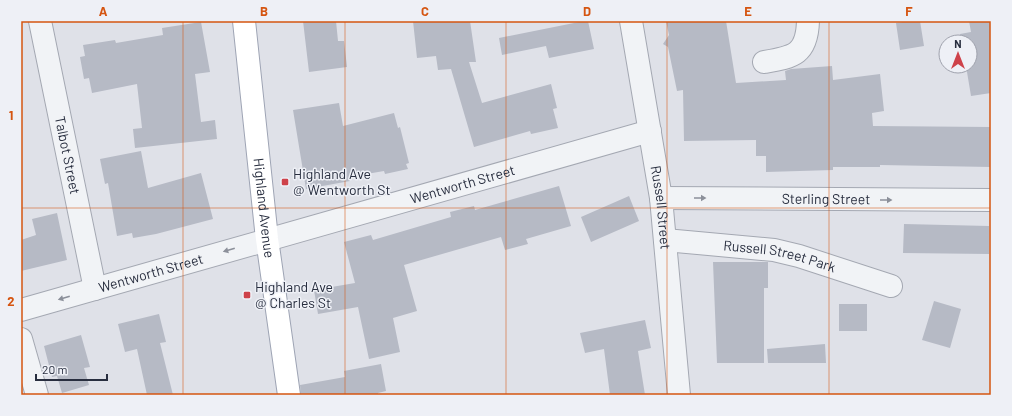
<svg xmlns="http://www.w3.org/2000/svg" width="1012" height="416" viewBox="0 0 1012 416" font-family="Barlow,sans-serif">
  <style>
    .building { fill: #b6bac5 }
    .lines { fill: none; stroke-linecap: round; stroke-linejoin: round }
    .minor-casing { stroke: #a4a8b2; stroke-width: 24 }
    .major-casing { stroke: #9ea4b4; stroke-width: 24 }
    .minor { stroke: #f1f3f6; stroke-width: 22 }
    .major { stroke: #fff; stroke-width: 22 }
    .oneway { fill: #8c909a }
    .grid { fill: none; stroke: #d55511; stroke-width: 1; stroke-opacity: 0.55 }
    .poi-dot { fill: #ce424a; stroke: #eef0f6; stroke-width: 1.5 }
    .labels { text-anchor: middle; stroke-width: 3; stroke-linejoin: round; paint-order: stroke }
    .street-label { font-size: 14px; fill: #282e3f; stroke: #eef0f6 }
    .poi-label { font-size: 14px; fill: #282e3f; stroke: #eef0f6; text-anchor: start }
    .neatline { fill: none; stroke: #d55511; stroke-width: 1.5 }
    .grid-label { font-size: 13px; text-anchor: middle; font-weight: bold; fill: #d55511 }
  </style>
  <rect width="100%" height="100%" fill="#dfe1e8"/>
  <path class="building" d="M303,21H336L338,41H344L347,67L309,72Z
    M413,21H470L476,62H469L482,103L551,84L557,108L553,109L558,128L531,134L530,131L474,147L451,69L438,70L436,56L417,58Z
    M584,21H588L594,49L549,58L546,46L502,55L499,38Z
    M666,21H726L736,83L786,80L785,71L791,69L832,66L833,80L880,74L884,111L872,113L873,126L991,127V167L880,165V167H833V170L766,172V156H756V140L684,141L683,90L677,91L668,47L663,44L669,35Z
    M909,21H920L924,46L900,50L896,23Z
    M969,21H991V93L971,96L966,66H970V42H962L960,34L971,32Z
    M201,22L210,72L195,74L201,122L215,120L217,139L135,148L133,129L142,128L137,84L92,93L89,78L84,79L80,57L85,56L83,45L115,40L116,43L163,35L162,28Z
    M339,103L343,126L394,113L398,128L400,127L409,163L406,164L408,169L385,174L384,171L349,177L350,181L306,189L293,110Z
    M141,151L148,188L201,173L213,219L156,234L133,238L132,233L117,236L108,183L105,184L100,159Z
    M559,186L571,226L526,239L528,244L505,250L501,237L404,265L417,311L393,318L400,352L369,359L358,307L318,314L314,290L355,283L344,242L371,235L373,240L451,217L450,212L474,206L475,210Z
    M629,196L639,221L591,242L581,217Z
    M57,213L67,260L21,271V240L36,235L32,219Z
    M904,224L989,226V254L903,253Z
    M713,262H768V288H764V363H717Z
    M934,301L961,309L950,348L922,340Z
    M839,304H867V331H839Z
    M159,314L166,342L160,343L173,395H147L137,349L125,352L118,324Z
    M645,320L651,348L638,351L645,395H610L604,349L585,353L580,333Z
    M81,335L90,367L84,368L89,385L62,393L57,376L52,377L44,346Z
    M825,344L826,363H768L767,349Z
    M381,364L386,391L378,393V395H301L300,385L345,377L344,371Z"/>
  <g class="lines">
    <defs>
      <g id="minor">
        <path id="s1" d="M40,21L95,289"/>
        <path id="s2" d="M631,21L661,198L679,395"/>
        <path d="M764,62C793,57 807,55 808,21"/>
        <path id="s3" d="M661,198L991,200"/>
        <path id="s4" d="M665,240L774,250L799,256L891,286"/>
        <path id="s5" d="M21,310L650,131"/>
        <path d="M21,339L37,395"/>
      </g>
      <g id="major">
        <path id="s6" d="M244,21L267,239L289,395"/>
      </g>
    </defs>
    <use href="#minor" class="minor-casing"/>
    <use href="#major" class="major-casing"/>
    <use href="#minor" class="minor"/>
    <use href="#major" class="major"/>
  </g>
  <defs><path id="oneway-solid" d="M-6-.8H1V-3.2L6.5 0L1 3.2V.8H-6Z"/></defs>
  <g class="oneway">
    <use href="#oneway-solid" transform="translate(700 198)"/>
    <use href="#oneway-solid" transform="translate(886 200)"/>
    <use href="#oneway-solid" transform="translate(229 250) rotate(164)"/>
    <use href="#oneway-solid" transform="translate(64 298) rotate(164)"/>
  </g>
  <path class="grid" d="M183,21V395M345,21V395M506,21V395M667,21V395M829,21V395M21,208H991"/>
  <g class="poi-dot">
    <rect x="281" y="178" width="8" height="8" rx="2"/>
    <rect x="243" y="291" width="8" height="8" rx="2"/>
  </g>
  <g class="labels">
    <g class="street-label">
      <text dy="5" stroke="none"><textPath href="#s1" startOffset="137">Talbot Street</textPath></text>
      <text dy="5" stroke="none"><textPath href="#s5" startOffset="459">Wentworth Street</textPath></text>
      <text dy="5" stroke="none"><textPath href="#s3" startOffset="165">Sterling Street</textPath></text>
      <text dy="5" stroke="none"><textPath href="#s2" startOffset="189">Russell Street</textPath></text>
      <text dy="5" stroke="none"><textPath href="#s6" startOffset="188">Highland Avenue</textPath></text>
      <text dy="5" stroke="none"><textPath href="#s4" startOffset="116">Russell Street Park</textPath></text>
      <text dy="5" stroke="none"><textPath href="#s5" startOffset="135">Wentworth Street</textPath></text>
    </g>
    <g class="poi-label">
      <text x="293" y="179">Highland Ave<tspan x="293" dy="16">@ Wentworth St</tspan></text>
      <text x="255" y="292">Highland Ave<tspan x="255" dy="16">@ Charles St</tspan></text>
    </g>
  </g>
  <rect width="1012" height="416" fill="none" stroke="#eef0f6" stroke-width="44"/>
  <g transform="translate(958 54)"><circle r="19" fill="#eef0f6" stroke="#9fa2ad"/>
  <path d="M0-3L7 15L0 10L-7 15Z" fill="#ce424a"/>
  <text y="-6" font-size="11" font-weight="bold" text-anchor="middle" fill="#282e3f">N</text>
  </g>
  <path d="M36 374v6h71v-6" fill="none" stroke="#282e3f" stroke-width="2"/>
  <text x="42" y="374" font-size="12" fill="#282e3f" stroke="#eef0f6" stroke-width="3" paint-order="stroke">20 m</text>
  <rect x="22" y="22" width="968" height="372" class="neatline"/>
  <g class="grid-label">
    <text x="103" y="16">A</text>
    <text x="264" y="16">B</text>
    <text x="425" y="16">C</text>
    <text x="587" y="16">D</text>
    <text x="748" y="16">E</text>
    <text x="909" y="16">F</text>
    <text x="11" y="120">1</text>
    <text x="11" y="306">2</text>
  </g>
</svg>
